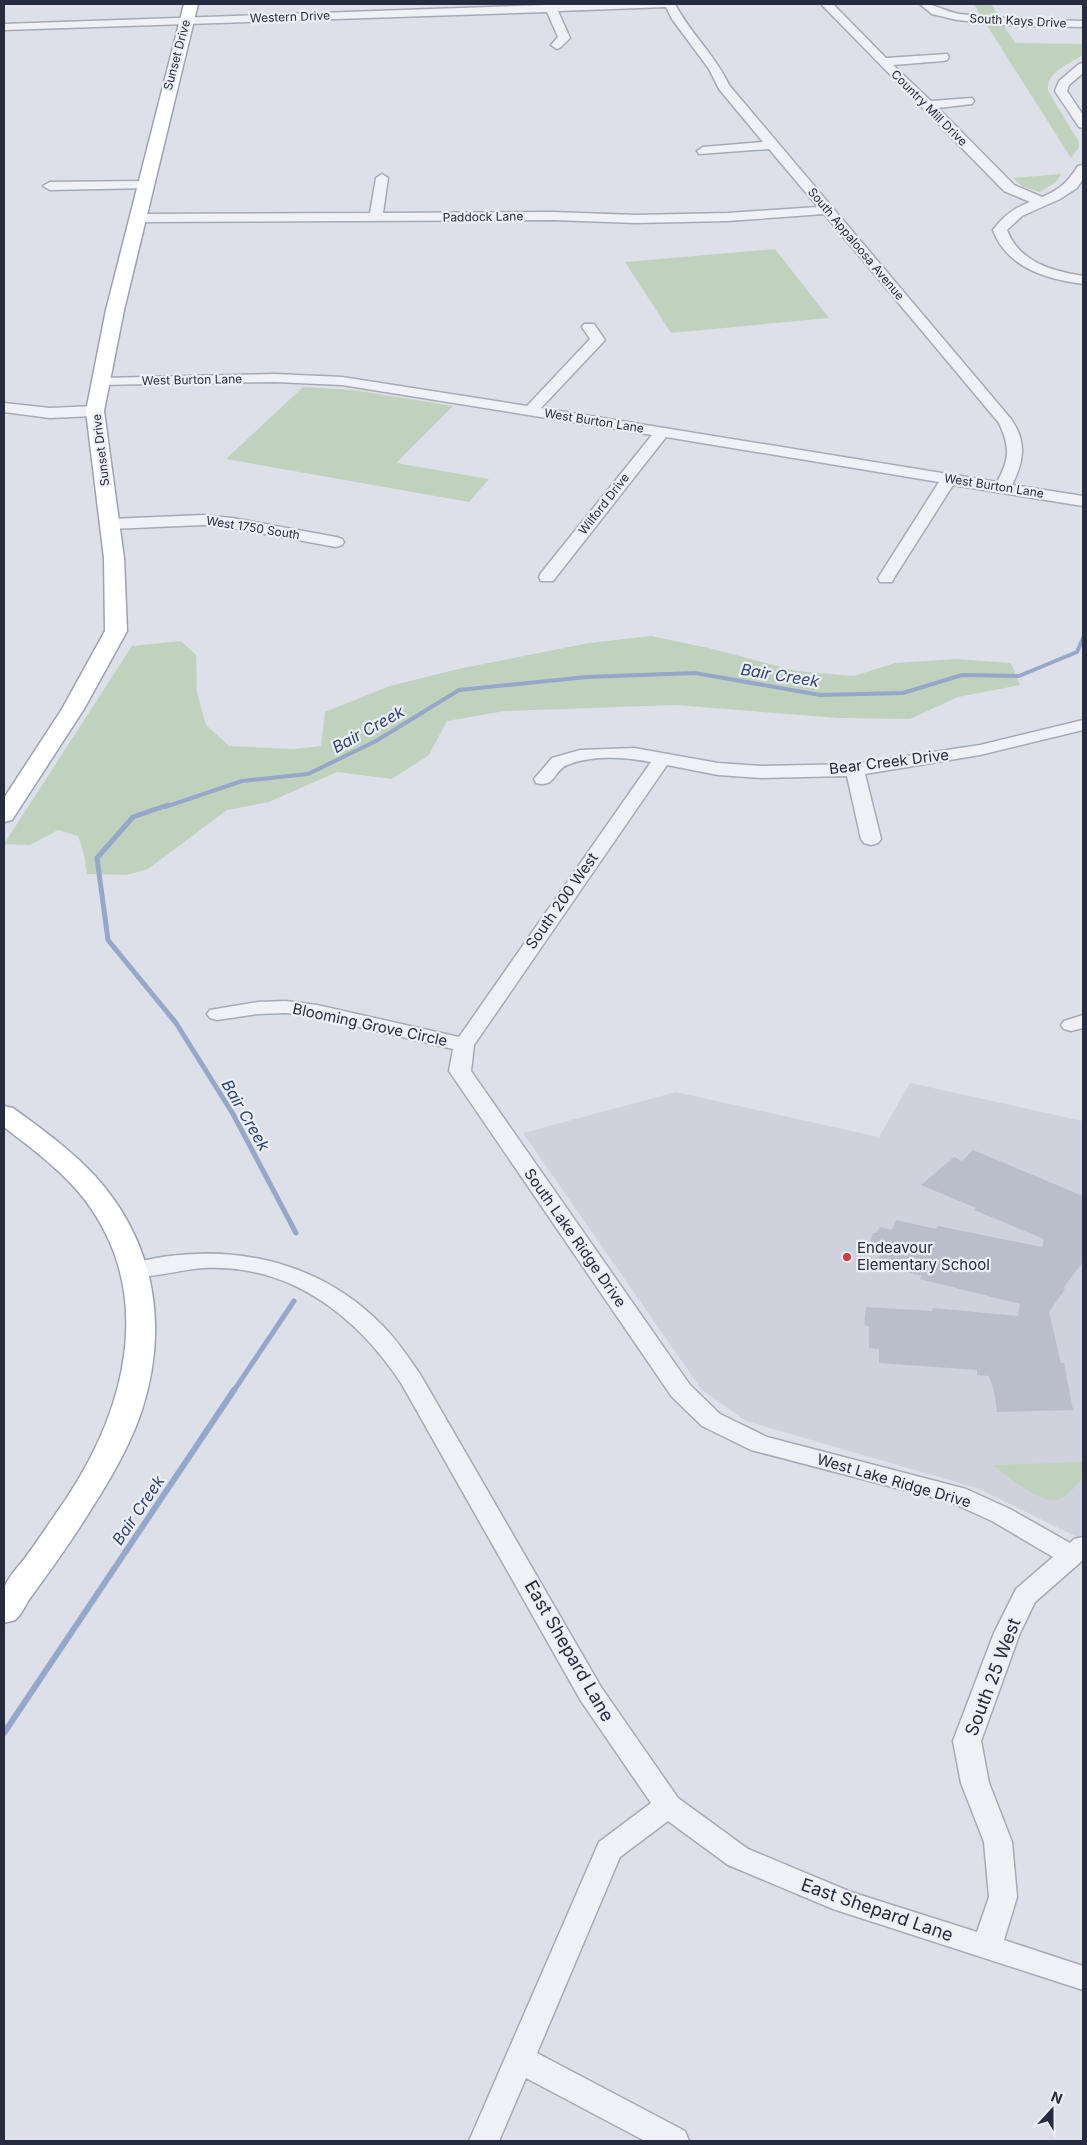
<svg xmlns="http://www.w3.org/2000/svg" width="1087" height="2145" viewBox="0 0 1087 2145" font-family="Inter,sans-serif">
  <style>
    .built { fill: #cfd2dd }
    .green { fill: #c0d2be }
    .lines { fill: none; stroke-linecap: round; stroke-linejoin: round }
    .stream-far2 { stroke: #96a7ca; stroke-width: 4 }
    .stream-far1 { stroke: #96a7ca; stroke-width: 5 }
    .stream { stroke: #96a7ca; stroke-width: 6 }
    .building { fill: #babecb }
    .minor-casing { stroke: #a6aab5; stroke-width: 3 }
    .major-casing { stroke: #9ca2b4; stroke-width: 3 }
    .minor { fill: #f0f1f6; fill-rule: evenodd }
    .major { fill: #fff; fill-rule: evenodd }
    .poi-dot { fill: #d33c3c; stroke: #edeff5; stroke-width: 2 }
    .labels { text-anchor: middle; stroke-width: 4.5; stroke-linejoin: round; paint-order: stroke }
    .far-street-label { font-size: 12px; fill: #262b3f; stroke: #edeff5 }
    .street-label { font-size: 15px; fill: #262b3f; stroke: #edeff5 }
    .poi-label { font-size: 15px; fill: #262b3f; stroke: #edeff5; text-anchor: start }
    .water-label { font-size: 16px; font-style: italic; fill: #2f4374; stroke: #edeff5 }
    .near-street-label { font-size: 18px; fill: #262b3f; stroke: #edeff5 }
  </style>
  <rect width="100%" height="100%" fill="#dde0e8"/>
  <path class="built" d="M910,1083L1083,1121V1533L1079,1538L977,1488L746,1421L702,1390L523,1133L676,1092L879,1137Z"/>
  <path class="green" d="M974,4H991L1000,18L981,16Z
    M986,24L1004,26L1015,43L1083,44V55C1070,63 1045,73 1048,91L1079,142V147L1071,158Z
    M1061,174L1056,182L1040,192L1023,187L1013,178Z
    M775,249L829,318L671,333L625,262Z
    M303,387L353,390L453,406L396,463L489,479L469,502L226,459Z
    M651,636L713,649L796,671L854,676L895,663L956,659L1011,663L1020,685L958,697L910,719L838,718L675,705L505,711L447,721L429,755L392,779L337,772L269,802L227,810L148,869L126,875L87,874L84,854L78,836L58,830L30,845L4,844L132,646L181,641L196,655L197,693L206,725L229,746L294,749L321,746L325,712L390,686L458,669L589,643Z
    M1083,1462V1478C1077,1484 1068,1496 1060,1499C1040,1506 1008,1476 993,1465Z"/>
  <g class="lines">
    <path class="stream-far2" d="M165,807L242,781L308,774L376,741L459,690L587,677L695,673L820,695L903,693L962,675L1019,676L1077,652L1083,638"/>
    <path class="stream-far1" d="M168,805L133,817L97,858L108,940L176,1023L233,1114L296,1233
      M233,1392L294,1301"/>
    <path class="stream" d="M4,1733L234,1390"/>
  </g>
  <path class="building" d="M973,1150L1083,1196V1262L1063,1288L1065,1289L1049,1312L1061,1363H1064L1073,1410L997,1412L994,1391L989,1376L977,1375V1370L879,1363V1349L869,1348V1327L864,1325L866,1307L932,1311L933,1308L1018,1316L1020,1304L920,1279L922,1276L877,1264L880,1255L868,1251L873,1233H876L880,1227L892,1230L896,1220L936,1229L938,1226L1042,1247L1044,1239L974,1210L976,1208L921,1185L954,1157L962,1161Z"/>
  <g class="lines">
    <defs>
      <path id="minor" d="M575,4H675C690,33 715,55 729,85L1011,419C1027,442 1024,461 1012,485L1083,496V506L953,485L894,578L892,582H880L878,578L939,482L666,437L553,581H541L539,577L541,573L652,435L342,385L275,382L96,385L94,382L96,379L101,378L275,374L342,377L527,406L590,339L582,327L584,324H594L605,340L541,408L997,482C1010,459 1010,447 999,423L824,214L728,221L636,223L553,220L139,222L132,218L139,214L370,213L376,178L382,174L388,178L383,213L553,212L636,215L728,213L818,207L769,149L699,154L697,151L703,147L763,142L719,89L709,69L672,19L666,7L558,11L570,38L561,47L557,49L551,45L558,37L547,12L4,30V24Z
        M821,4H833L886,58L947,54L949,57L947,60L943,61L893,65L931,101L972,98L974,101L972,104L938,108L1014,185L1042,197C1059,190 1068,182 1078,166L1083,165V179L1077,188L1060,199L1022,216L1007,230C1019,262 1052,271 1083,276V284C1046,279 1007,268 993,230C1003,216 1014,208 1030,202L1004,191Z
        M920,4C935,3 945,12 960,14C1001,19 1042,20 1083,21V27L1017,26L957,20L932,14Z
        M1083,63V73L1069,85L1067,91L1083,115V128L1079,127L1055,91L1059,81L1079,64Z
        M145,181L152,185L150,188L50,190L43,186L50,182Z
        M4,403L50,408L95,406L100,408L103,411L100,414L95,416L50,418L4,412Z
        M203,515L232,518L336,537L342,539L344,542L342,545L336,547L232,528L203,525L110,529L104,527L102,524L104,521L110,519Z
        M1083,720V730L980,755L865,774L881,839L878,843L871,845L864,843L861,839L847,776L761,778L718,775L667,765L474,1045L471,1071L690,1385L720,1414L767,1437L966,1489L1010,1509L1070,1543L1074,1539L1083,1537V1560L1035,1602L1020,1633L981,1741L989,1783L1012,1842L1017,1897L1004,1940L1083,1966V1990L833,1909L728,1865L668,1821L620,1857L537,2053L685,2131L689,2141H645L526,2078L499,2141H469L599,1842L651,1803L581,1701L401,1383C356,1315 290,1264 204,1268C181,1269 144,1281 125,1275L121,1270L125,1265C217,1240 314,1255 383,1326C397,1340 408,1357 420,1374L601,1687L678,1798L748,1849L851,1892L977,1932L989,1897L984,1842L961,1783L953,1741L994,1633L1016,1589L1053,1557L992,1521L950,1502L751,1450L702,1426L672,1397L449,1071L453,1049L317,1017L286,1013L258,1014L217,1020L210,1018L207,1014L210,1010L258,1002L286,1001L317,1005L459,1037L651,762C625,757 592,755 567,765C553,771 556,788 536,783L534,779L552,758L580,750L634,748L718,763L761,766L855,764L980,745Z
        M1083,1015V1028L1071,1031L1064,1029L1061,1025L1064,1021Z"/>
      <path id="major" d="M184,4H198L124,310L104,411L124,558L127,631L84,709L12,820L4,822V798L62,709L105,631L104,558L86,411L106,310Z
        M4,1106L13,1108C42,1129 71,1150 95,1176C156,1243 169,1329 141,1413C126,1456 100,1496 76,1533C61,1556 44,1579 28,1601C25,1607 20,1616 15,1620C12,1621 7,1622 4,1623C3,1615 1,1592 5,1586C9,1576 18,1567 25,1558C39,1539 52,1519 66,1499C126,1409 156,1294 85,1200C63,1171 32,1149 4,1127Z"/>
    </defs>
    <use href="#minor" class="minor-casing"/>
    <use href="#major" class="major-casing"/>
    <use href="#minor" class="minor"/>
    <use href="#major" class="major"/>
  </g>
  <circle class="poi-dot" cx="847" cy="1257" r="5"/>
  <g class="labels">
    <g class="far-street-label">
      <text transform="translate(290 17) rotate(-2)" y="4">Western Drive</text>
      <text transform="translate(1018 21) rotate(3)" y="4">South Kays Drive</text>
      <text transform="translate(177 55) rotate(-75)" y="4">Sunset Drive</text>
      <text transform="translate(929 108) rotate(45)" y="4">Country Mill Drive</text>
      <text transform="translate(483 217) rotate(-1)" y="4">Paddock Lane</text>
      <text transform="translate(856 244) rotate(50)" y="4">South Appaloosa Avenue</text>
      <text transform="translate(192 380) rotate(-1)" y="4">West Burton Lane</text>
      <text transform="translate(594 421) rotate(9)" y="4">West Burton Lane</text>
      <text transform="translate(101 450) rotate(-97)" y="4">Sunset Drive</text>
      <text transform="translate(994 486) rotate(9)" y="4">West Burton Lane</text>
      <text transform="translate(604 504) rotate(-52)" y="4">Wilford Drive</text>
      <text transform="translate(253 528) rotate(9)" y="4">West 1750 South</text>
    </g>
    <g class="street-label">
      <text transform="translate(889 762) rotate(-7)" y="5">Bear Creek Drive</text>
      <text transform="translate(562 901) rotate(-55)" y="5">South 200 West</text>
      <text transform="translate(370 1025) rotate(12)" y="5">Blooming Grove Circle</text>
      <text transform="translate(575 1238) rotate(55)" y="5">South Lake Ridge Drive</text>
      <text transform="translate(894 1481) rotate(16)" y="5">West Lake Ridge Drive</text>
    </g>
    <g class="poi-label">
      <text x="857" y="1253">Endeavour<tspan x="857" dy="17">Elementary School</tspan></text>
    </g>
    <g class="water-label">
      <text transform="translate(780 675) rotate(9)" y="6">Bair Creek</text>
      <text transform="translate(368 729) rotate(-29)" y="6">Bair Creek</text>
      <text transform="translate(246 1115) rotate(60)" y="6">Bair Creek</text>
      <text transform="translate(138 1510) rotate(-56)" y="6">Bair Creek</text>
    </g>
    <g class="near-street-label">
      <text transform="translate(569 1651) rotate(60)" y="6">East Shepard Lane</text>
      <text transform="translate(993 1677) rotate(-69)" y="6">South 25 West</text>
      <text transform="translate(877 1910) rotate(19)" y="6">East Shepard Lane</text>
    </g>
  </g>
  <rect width="1087" height="2145" fill="none" stroke="#262b3f" stroke-width="10"/>
  <g transform="translate(1052 2110) rotate(21)" stroke="#edeff5" stroke-width="4" paint-order="stroke">
  <path d="M0-4L9 19L0 12L-9 19Z" fill="#262b3f"/>
  <text y="-8" font-size="14" font-weight="bold" text-anchor="middle" fill="#262b3f">N</text>
  </g>
</svg>
